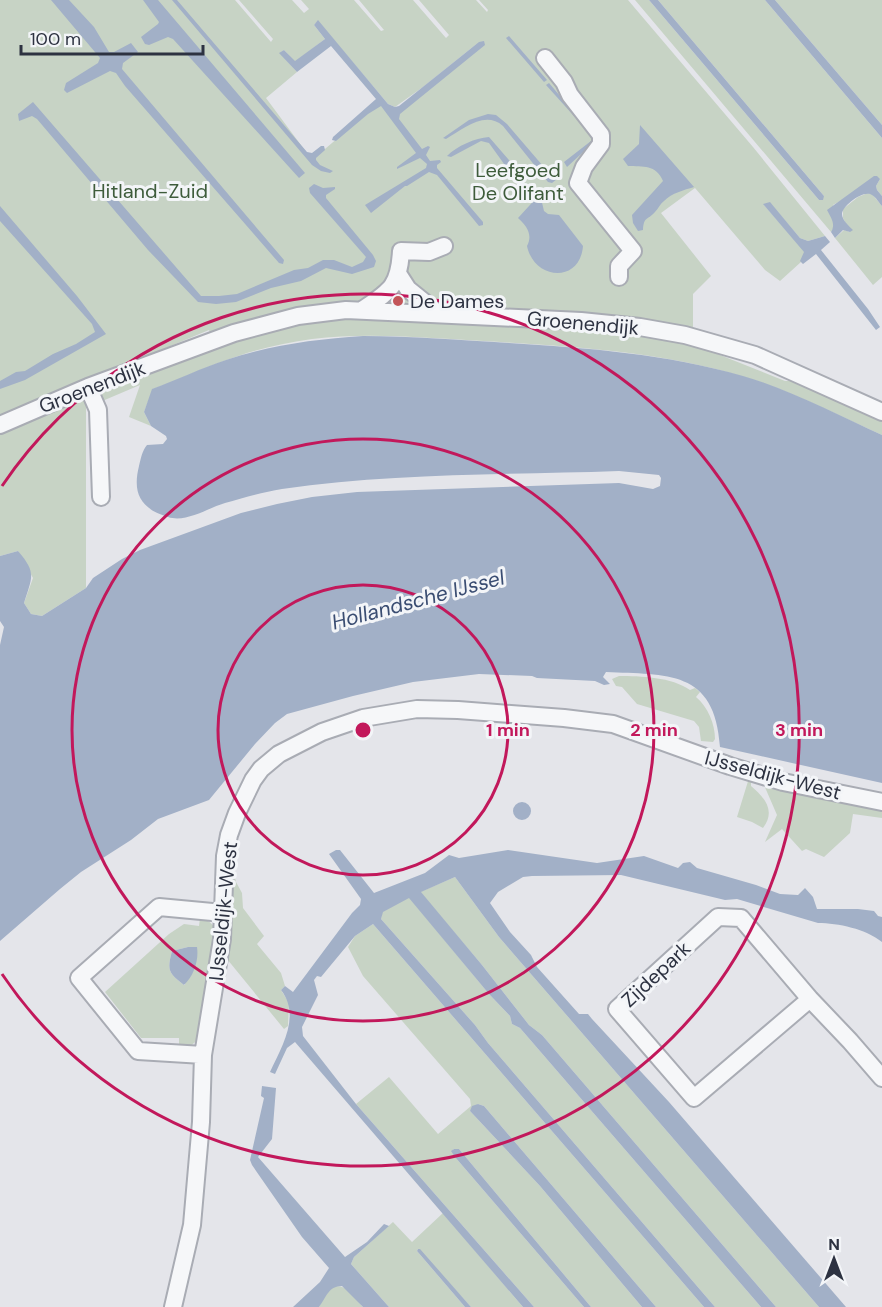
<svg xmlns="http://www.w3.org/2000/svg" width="882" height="1307" viewBox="0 0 882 1307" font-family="'DM Sans',sans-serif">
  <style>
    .green { fill: #c7d3c5; fill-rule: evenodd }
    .water { fill: #a2b0c7 }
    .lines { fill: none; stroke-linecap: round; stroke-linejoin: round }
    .minor-casing { stroke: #a9acb4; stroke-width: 20 }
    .minor { stroke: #f6f7f9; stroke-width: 16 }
    .ring { fill: none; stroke: #c2185b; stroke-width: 3 }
    .poi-dot { fill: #c35559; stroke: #f3f5f8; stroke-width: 2 }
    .labels { text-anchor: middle; stroke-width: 6; stroke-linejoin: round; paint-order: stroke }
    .park-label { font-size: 20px; fill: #3e5c3b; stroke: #f3f5f8 }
    .poi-label { font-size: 20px; fill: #2d3241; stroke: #f3f5f8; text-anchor: start }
    .street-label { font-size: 20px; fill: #2d3241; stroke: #f3f5f8 }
    .water-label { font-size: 21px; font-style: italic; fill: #3a4d72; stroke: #f3f5f8 }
    .centre { fill: #c2185b; stroke: #f3f5f8; stroke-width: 3 }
    .ring-label { font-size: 18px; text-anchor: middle; font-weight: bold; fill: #c2185b; stroke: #f3f5f8; stroke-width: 6; stroke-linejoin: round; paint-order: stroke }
  </style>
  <rect width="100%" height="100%" fill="#e4e5ea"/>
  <path class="green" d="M0,0H235L271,42L273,39L239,0H292L304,13L309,9L301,0H354L381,31L384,30L359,0H413L446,38L449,35L419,0H476L487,12L488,10L479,0H628L753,147L825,236L808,241L800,238L770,203L764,205L805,252L801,262L780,281L765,270L695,188L661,213L711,276L693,294V330L421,306L211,335L209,330L0,417ZM318,21L388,104L395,107L423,87L479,42L392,116L379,103L312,160L266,98L297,72L280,53L284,50L295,62L325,39L314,25Z
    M635,0H649L819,200L824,196L658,0H765L882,138V196L877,190L876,186L880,179L833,205L834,227L831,232Z
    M775,0H882V125Z
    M868,193L872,194L882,206V277L873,285L835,238L844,230L850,232L843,218V209L858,197Z
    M333,315L638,331L715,353L785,381H796L882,420V435C837,415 792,391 744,377C659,351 573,347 484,341C427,338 369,332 312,339C283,343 252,350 224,361C200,369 177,381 153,389L144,412L151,426L129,417L140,385L100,402L98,397L100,388L235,338Z
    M83,395L93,405L86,408V588L42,616L31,614L24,603L33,578L18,551L0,556V430Z
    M619,676C640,676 672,677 690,690L695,688L700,692L696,697C708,707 715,724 715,739L713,742L701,741L699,727L694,721L637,704L622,687L616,686L612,679Z
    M749,778L751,779V786C765,798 776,811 763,828L752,822L737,817Z
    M764,785L882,807V818L853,814L850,833L824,857L806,849L802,851L782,829L765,842L777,815Z
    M237,831L233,869L236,882L242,893L243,908L264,936L257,944L281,973L285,986L281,990L289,1003L288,1026L284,1029L227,959L229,867Z
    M455,877L499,937L819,1307H776L542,1035L529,1025L482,965L420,892Z
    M409,897L489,994L510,1016L512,1024L520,1028L761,1307H715L488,1043L475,1025L381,919L382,912Z
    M200,918C208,920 213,923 216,931L200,1038L188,1048L179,1047V1038H141L105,992L169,934L184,924L199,926ZM188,947L185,985H184C168,973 167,970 172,951Z
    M373,924L704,1307H656L484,1106L478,1104L470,1111L540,1186L642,1307H591L459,1149H453L455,1157L584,1307H534L356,1104L389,1077L438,1134L471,1106L470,1099L363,976L348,947L355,936Z
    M443,1213L523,1307H471L418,1249L417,1251L465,1307H389L351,1264L354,1257L393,1222L412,1242Z
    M335,1286C348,1285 355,1298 363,1307H319L325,1294Z"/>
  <path class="water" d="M51,0H69L94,27L109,52H114L131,43L138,52L123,63L122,69L284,260L283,264L279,263L125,86L116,73L110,71L67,93L64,90L66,83L98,63L100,58Z
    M143,0H158L305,173L299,178L173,39L168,37L149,45L145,44L141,37L158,24L159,22Z
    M172,0H177L307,152L312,153L321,146H324L325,150L316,158V160L320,165L333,171L330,173L321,171L312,165Z
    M649,0H658L824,196L823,200H819Z
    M765,0H775L882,125V138Z
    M318,20L388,104L395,107L399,106L479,42L484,41L485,45L400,114L399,119L422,149L428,146L430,147L426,155L430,161L440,160L441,162L437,165V168L483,222V225L479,226L437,175L429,172L407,186H405L371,213L365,205L426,168L427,164L420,158L397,169V167L416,153L381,106L368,114L336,141L332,140L333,137L376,99L331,46L297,72L279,53L284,50L295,61L325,39L314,25Z
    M509,36L547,80L544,82L506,38Z
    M549,83L593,135V143L567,167L564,162L591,141L592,136L546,85Z
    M33,102L201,296H219L237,294L294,270L308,268L323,260H334L352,267L363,262L366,257L310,193L309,188L314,184L323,188L335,187V189L326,195V198L373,255L376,261L374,267L352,274L326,268L301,281L271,288L236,302L216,304L198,302L148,250L37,119L32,116L19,121L18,114Z
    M488,114L496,115L507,124L549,173H554L557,179L552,183L548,182L503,126C485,110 463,129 446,139L443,138L469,120Z
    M640,125L694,187C684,190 672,193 664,201C660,204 658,209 655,212C647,221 644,216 643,230L638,231L633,223L632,215L663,181C656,164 643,167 628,166L623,159L639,144Z
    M489,137L522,175L524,179L517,182L489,143L481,141L451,157L447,156C457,146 475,138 489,137Z
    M874,176H877L880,179L876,186L877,190L882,196V206C879,203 876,197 872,195C864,189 842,206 842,214C842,220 849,226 853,230L850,232L843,230L835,238L831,232C836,224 831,218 827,210Z
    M540,194L544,211L548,214L559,215L583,246C580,284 534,280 527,246C533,235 527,226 518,218Z
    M770,202L800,238L808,241L825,236L830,242L821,250L868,309L880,327L876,330L816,254L803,264L800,261L804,252L763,204Z
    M0,206L77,296L106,334L25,380L0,389V381L16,372L25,371L53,354L76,344L95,332L92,324L0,221Z
    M363,336C412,336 460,340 509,343C589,348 666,354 743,376C791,390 837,415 882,435V783L720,747C715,669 667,675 606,672L603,677L610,684L604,685L595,681L537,678L532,676L479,674L413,682L353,696L287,714L275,723L255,744L209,800L158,819L131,840L81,872L60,889L0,941V645L4,627L0,621V556L18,551C37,573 32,577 24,603L31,614L42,616L86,588L93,578L122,559L140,550L241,513L277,504L312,497L357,492L619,483L653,489L660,486L661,478L659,475L619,471C507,475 393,473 282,489C263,492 243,498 225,503C208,508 186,523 168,517C141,509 132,494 139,466C141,458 142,451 147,445L163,444L167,439L166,436L151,426L144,412L152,389C177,380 201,368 226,360C271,345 316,339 363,336Z
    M513 811a9 9 0 1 1 18 0a9 9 0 1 1-18 0Z
    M336,850H340L374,893L425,873L449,855L459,858L508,850L597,863L644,856L678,868L683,863L690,862L697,868L756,885L780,894L798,895L805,888L813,897L817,909H858L874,911L878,916L882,917V942C866,929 838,923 818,923L737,899L725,900L621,875L532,876L523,877L498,892L490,903L510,932L531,955L537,967L579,1014H588L592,1019L669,1102L846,1307H819L499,937L455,877L421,892L482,965L529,1025L542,1035L776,1307H761L520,1028L512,1024L510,1016L489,994L409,898L383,912L381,919L475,1025L488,1043L715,1307H704L373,924L355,936L321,977L317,976L314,980L318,995L302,1027L303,1036L356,1104L534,1307H523L295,1042L287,1048L275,1074L270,1072C282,1046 301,1016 281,990L285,986L293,992L352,913L360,905L361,899L329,854Z
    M188,947H197C199,960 194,976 184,985C168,973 167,970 172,951Z
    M262,1086L276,1088L272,1139L258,1157L345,1257L367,1242L384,1224L389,1226L354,1257L351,1264L389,1307H363L342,1286C328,1286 326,1298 319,1307H293L320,1282L329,1268L302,1237L252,1165L250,1160L264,1098L261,1096Z
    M478,1104L484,1106L656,1307H642L540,1186L470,1111L472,1106Z
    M454,1149H459L591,1307H584L455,1157L451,1151Z
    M418,1249H420L471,1307H465L417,1251Z"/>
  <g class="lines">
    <defs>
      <path id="minor" d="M545,58L564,82L570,95L601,135V144L584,167L578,183L633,251L619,266V277
        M399,275L408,289L439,314
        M362,310C390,291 399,287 401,251L429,252L444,246
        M88,387L98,410L101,497
        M0,425L88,387L234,333L298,316L346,310L581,321L640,327L685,335L755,355L882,412
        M810,999L694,1098L617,1009L718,917L741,918L810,999L850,1041L882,1078
        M203,1055L138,1051L79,978L159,907L223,913
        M173,1307L192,1225L201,1122L203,1055L222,939L225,856L229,835L237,813L253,780L261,769L279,754L322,732L363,718L417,709L458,710L564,718L613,724L730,766L783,782L882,802"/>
    </defs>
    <use href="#minor" class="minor-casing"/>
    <use href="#minor" class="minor"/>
  </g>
  <g class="ring">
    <circle cx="363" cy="730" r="145"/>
    <circle cx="363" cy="730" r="291"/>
    <path d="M2 486A436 436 0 1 1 2 974"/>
  </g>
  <circle class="poi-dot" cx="398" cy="301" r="6"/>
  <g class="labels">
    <g class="park-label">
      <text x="518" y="177">Leefgoed<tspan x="518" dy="23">De Olifant</tspan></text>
      <text x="150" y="198">Hitland-Zuid</text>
    </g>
    <g class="poi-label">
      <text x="410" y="308">De Dames</text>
    </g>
    <g class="street-label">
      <text transform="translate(583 323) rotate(5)" y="7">Groenendijk</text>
      <text transform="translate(92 387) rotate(-21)" y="7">Groenendijk</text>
      <text transform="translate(773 775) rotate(15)" y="7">IJsseldijk-West</text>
      <text transform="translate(223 911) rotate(-84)" y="7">IJsseldijk-West</text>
      <text transform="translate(656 974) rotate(-43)" y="7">Zijdepark</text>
    </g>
    <g class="water-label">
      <text transform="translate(418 600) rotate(-15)" y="7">Hollandsche IJssel</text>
    </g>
  </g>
  <circle cx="363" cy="730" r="9" class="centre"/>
  <g class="ring-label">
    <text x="508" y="736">1 min</text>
    <text x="654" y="736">2 min</text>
    <text x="799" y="736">3 min</text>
  </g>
  <g transform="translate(834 1259)" stroke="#f3f5f8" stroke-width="4.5" paint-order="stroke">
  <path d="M0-4.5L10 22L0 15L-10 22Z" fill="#2d3241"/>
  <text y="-9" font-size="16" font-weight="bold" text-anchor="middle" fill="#2d3241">N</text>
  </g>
  <path d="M21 45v9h182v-9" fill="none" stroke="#2d3241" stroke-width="3"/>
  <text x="30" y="45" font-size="18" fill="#2d3241" stroke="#f3f5f8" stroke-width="4.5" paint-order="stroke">100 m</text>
</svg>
